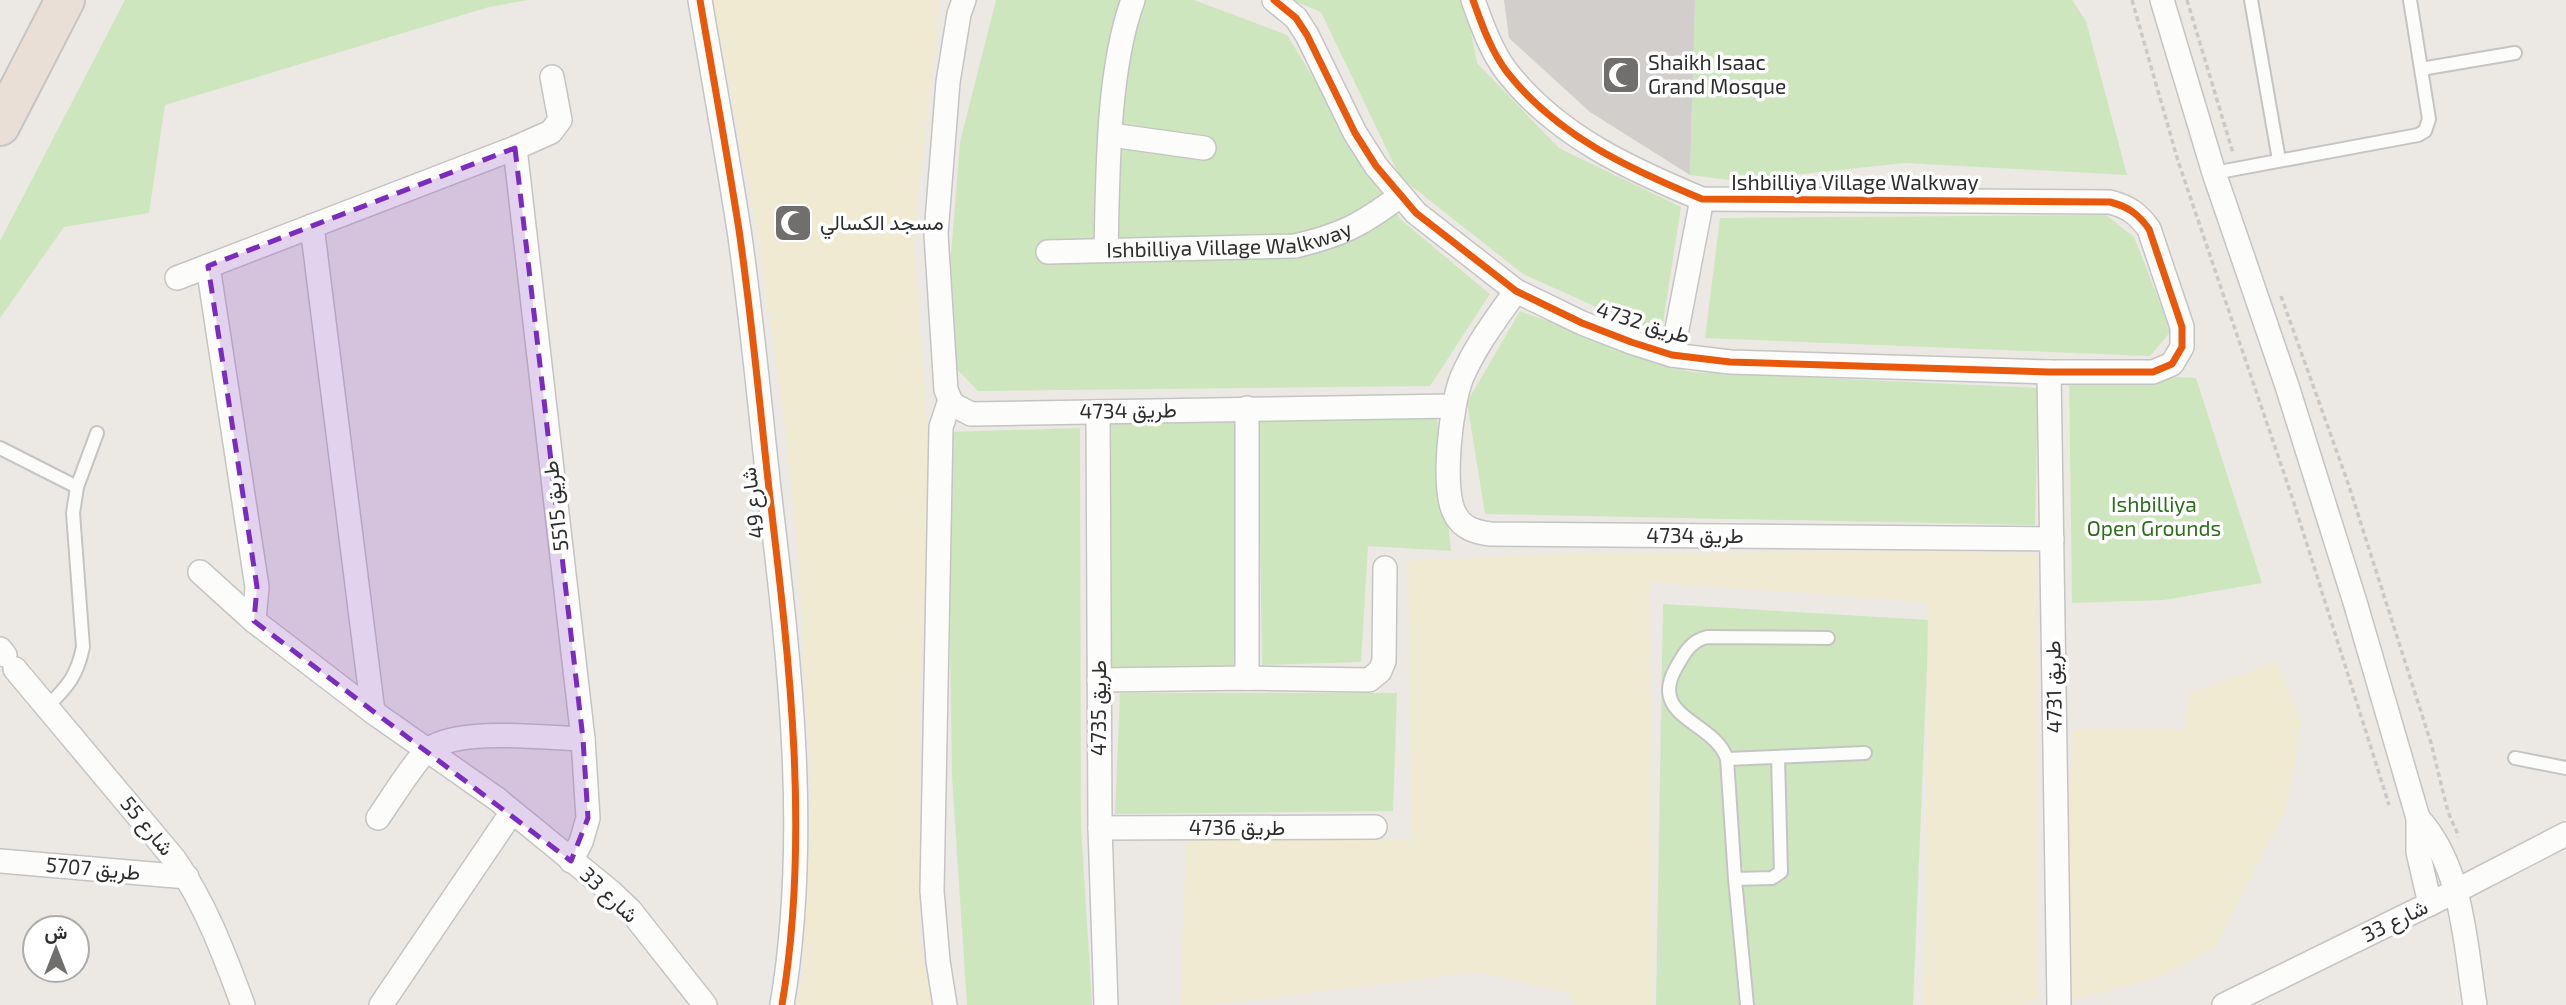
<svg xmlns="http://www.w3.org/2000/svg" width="2566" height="1005" viewBox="0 0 2566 1005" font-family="'Exo 2',Vazirmatn,sans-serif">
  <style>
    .green { fill: #cee6be }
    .sand { fill: #f0ead3 }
    .building { fill: #d1cecb }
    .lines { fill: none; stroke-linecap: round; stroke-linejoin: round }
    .service-casing { stroke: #c5c4c5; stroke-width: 16 }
    .minor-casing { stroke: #c5c4c5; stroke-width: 26 }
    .motorway-casing { stroke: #c6c5c4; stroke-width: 42 }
    .path { stroke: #c9c9c8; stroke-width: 3.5; stroke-dasharray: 5 3.5; stroke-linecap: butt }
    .service { stroke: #fcfcfb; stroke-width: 12 }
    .minor { stroke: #fcfcfb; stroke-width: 23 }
    .motorway { stroke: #eadfd6; stroke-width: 38 }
    .cycleway-casing { stroke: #fff; stroke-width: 11 }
    .cycleway { stroke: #e8590c; stroke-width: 7 }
    .marked { fill: #7b2cbf; fill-opacity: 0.2; stroke: #7b2cbf; stroke-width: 5; stroke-dasharray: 14 9; stroke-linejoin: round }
    .labels { text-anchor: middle; stroke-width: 7; stroke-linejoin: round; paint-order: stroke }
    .poi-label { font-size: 21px; fill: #2e2e2e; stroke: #fff; text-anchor: start }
    .street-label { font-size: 21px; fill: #2e2e2e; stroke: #fff }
    .park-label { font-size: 21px; fill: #2c6e1b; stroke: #fff }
  </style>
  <rect width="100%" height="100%" fill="#ece8e4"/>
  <path class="green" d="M125,0H528L489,7L165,105L149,213L64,227L0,318V241Z
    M996,0H1194L1287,35L1400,219L1490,294L1430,386L978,391L943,355L960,142Z
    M1292,0H1465L1477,63L1559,148L1681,207L1661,336L1523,274L1400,177L1321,12Z
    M1695,0H2072L2086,21L2127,175L1905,163L1736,181L1690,175Z
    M2106,215L2134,237L2171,331L2150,356L1705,338L1720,218Z
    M1520,311L1690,372L2038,388L2035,525L1485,514L1467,402Z
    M2069,372L2196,378L2262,583L2164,600L2072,603Z
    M1258,408L1437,419L1451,551L1368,546L1361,662L1262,665Z
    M1235,420L1234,666L1110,669V422Z
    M1080,428L1081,826L1092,1005H967L952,777L947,432Z
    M1663,604L1929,620L1913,1005H1656Z
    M1120,693H1397L1393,811L1115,814Z"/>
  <path class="sand" d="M713,0H941L913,236L931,472L920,679L919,936L932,1005H796L803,973L811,794L799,569L787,443L758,236Z
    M1918,551L2037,554L2038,1000L2021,1005H1924L1928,602L1650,582L1653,1005H1571L1570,994L1480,972L1212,1005H1180L1186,840H1412L1408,561L1562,554Z
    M2277,661L2302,721L2286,809L2215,948L2157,978L2059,1003L2073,730H2185L2188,694Z"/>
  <path class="building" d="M1504,0H1695L1690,175L1590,112L1509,38Z"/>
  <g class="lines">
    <defs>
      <path id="service" d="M2251,0L2279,160
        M2421,69L2515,53
        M2214,173L2418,135L2425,131L2429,119L2410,0
        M0,448L77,487
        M47,707C68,686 77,676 83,647L73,513L77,487L97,433
        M2515,758L2566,768
        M1727,759L1865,753
        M1735,879L1772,878L1781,872L1778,757
        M1747,1005L1735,879L1727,759C1714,720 1646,718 1677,666C1685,652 1691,641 1707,637L1828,638"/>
      <g id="minor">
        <path d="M700,0C713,77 727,153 739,230C752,319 760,409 770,498C790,665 810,838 782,1005"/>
        <path d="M964,0L959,14L948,82L936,234L946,390L952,404L971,414L1453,406"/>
        <path d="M1274,0L1296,18L1307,35L1355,133L1376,166L1416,213L1516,291L1582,323L1631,342L1672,355L1730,362L2049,372H2153L2172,364L2182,347V327L2149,229C2138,214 2129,207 2110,202L1702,199C1630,169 1557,136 1507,72C1491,51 1482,25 1473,0"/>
        <path d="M2162,0L2214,173L2287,386L2355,602L2418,818V852L2430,904"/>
        <path d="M1111,135L1204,148"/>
        <path d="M515,148L583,739L588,818L581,842L571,861"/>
        <path d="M312,226L373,712"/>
        <path d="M1106,250C1108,174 1107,71 1133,0"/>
        <path id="s1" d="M1048,252L1295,246C1342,235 1361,225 1400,196"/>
        <path d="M208,266L257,587L254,621"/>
        <path d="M177,278L515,148L551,132L560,120L552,77"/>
        <path d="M1516,291C1496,319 1476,345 1462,377C1451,403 1441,490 1455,514C1462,528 1475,532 1490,534L2052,539"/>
        <path d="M1672,355L1702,199"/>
        <path d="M2049,372L2059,1003"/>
        <path d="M1098,412L1100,828L1106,1005"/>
        <path d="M200,572L254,621L373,712L497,799L611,892L630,910L705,1005"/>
        <path d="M0,649L5,655"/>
        <path d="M15,669L175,860C206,905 224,954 243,1005"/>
        <path d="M1247,678V408"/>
        <path d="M1099,680L1247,678L1369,680L1380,671L1384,661L1385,568"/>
        <path d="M378,818C388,804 417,757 429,749C462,727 543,738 583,739"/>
        <path d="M2418,818C2463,867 2465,943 2475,1005"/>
        <path d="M1100,828L1375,827"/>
        <path d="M0,861L187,877"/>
        <path d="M381,1005L512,812"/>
        <path d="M945,1005L938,961L932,891L941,427L950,400"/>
        <path d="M2224,1005L2456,891L2566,834"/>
      </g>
      <path id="motorway" d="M0,126L65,0"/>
    </defs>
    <use href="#service" class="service-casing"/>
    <use href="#minor" class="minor-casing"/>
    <use href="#motorway" class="motorway-casing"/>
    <path class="path" d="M2132,0L2178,161L2293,500L2389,805
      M2187,0L2233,153
      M2281,296L2348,483L2431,743L2448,812L2459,837"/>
    <use href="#service" class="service"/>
    <use href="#minor" class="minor"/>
    <use href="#motorway" class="motorway"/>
    <defs>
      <path id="cycleway" d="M700,0C713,77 727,153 739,230C752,319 760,409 770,498C790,665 810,838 782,1005
        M1274,0L1296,18L1307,35L1355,133L1376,166L1416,213L1516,291L1582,323L1631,342L1672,355L1730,362L2049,372H2153L2172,364L2182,347V327L2149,229C2138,214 2129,207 2110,202L1702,199C1630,169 1557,136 1507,72C1491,51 1482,25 1473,0"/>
    </defs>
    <use href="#cycleway" class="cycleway-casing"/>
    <use href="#cycleway" class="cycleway"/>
  </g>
  <path class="marked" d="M515,148L583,739L588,818L571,861L254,621L257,587L208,266Z"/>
  <defs>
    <symbol id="mosque-square" viewBox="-11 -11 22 22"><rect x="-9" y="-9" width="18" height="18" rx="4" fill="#706f6e" stroke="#fff"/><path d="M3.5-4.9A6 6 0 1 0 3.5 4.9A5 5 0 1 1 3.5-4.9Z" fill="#fff"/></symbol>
  </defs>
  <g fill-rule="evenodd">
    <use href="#mosque-square" x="1599" y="53" width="44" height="44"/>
    <use href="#mosque-square" x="771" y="201" width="44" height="44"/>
  </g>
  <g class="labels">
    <g class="poi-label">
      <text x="1648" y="70">Shaikh Isaac<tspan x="1648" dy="24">Grand Mosque</tspan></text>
      <text x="820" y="230">مسجد الكسالي</text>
    </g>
    <g class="street-label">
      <text x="1855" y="190">Ishbilliya Village Walkway</text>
      <text dy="7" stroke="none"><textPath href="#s1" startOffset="182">Ishbilliya Village Walkway</textPath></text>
      <text transform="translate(1643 323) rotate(17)" y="7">طريق 4732</text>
      <text transform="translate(1128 411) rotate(-1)" y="7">طريق 4734</text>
      <text transform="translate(753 503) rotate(-97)" y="7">شارع 49</text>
      <text transform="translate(556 506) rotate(-97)" y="7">طريق 5515</text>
      <text x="1695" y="543">طريق 4734</text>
      <text transform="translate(2054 687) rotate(-91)" y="7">طريق 4731</text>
      <text transform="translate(1099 708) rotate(-90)" y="7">طريق 4735</text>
      <text transform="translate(147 826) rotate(50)" y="7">شارع 55</text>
      <text x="1237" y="835">طريق 4736</text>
      <text transform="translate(93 869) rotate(5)" y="7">طريق 5707</text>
      <text transform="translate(609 895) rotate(43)" y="7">شارع 33</text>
      <text transform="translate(2395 921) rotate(-26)" y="7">شارع 33</text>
    </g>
    <g class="park-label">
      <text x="2154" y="512">Ishbilliya<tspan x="2154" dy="24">Open Grounds</tspan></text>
    </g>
  </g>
  <g transform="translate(56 949)"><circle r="33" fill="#ffffff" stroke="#ababab" stroke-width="2"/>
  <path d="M0-5L12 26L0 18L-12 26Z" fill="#706f6e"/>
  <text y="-10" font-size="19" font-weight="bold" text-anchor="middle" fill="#2e2e2e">ش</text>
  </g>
</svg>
